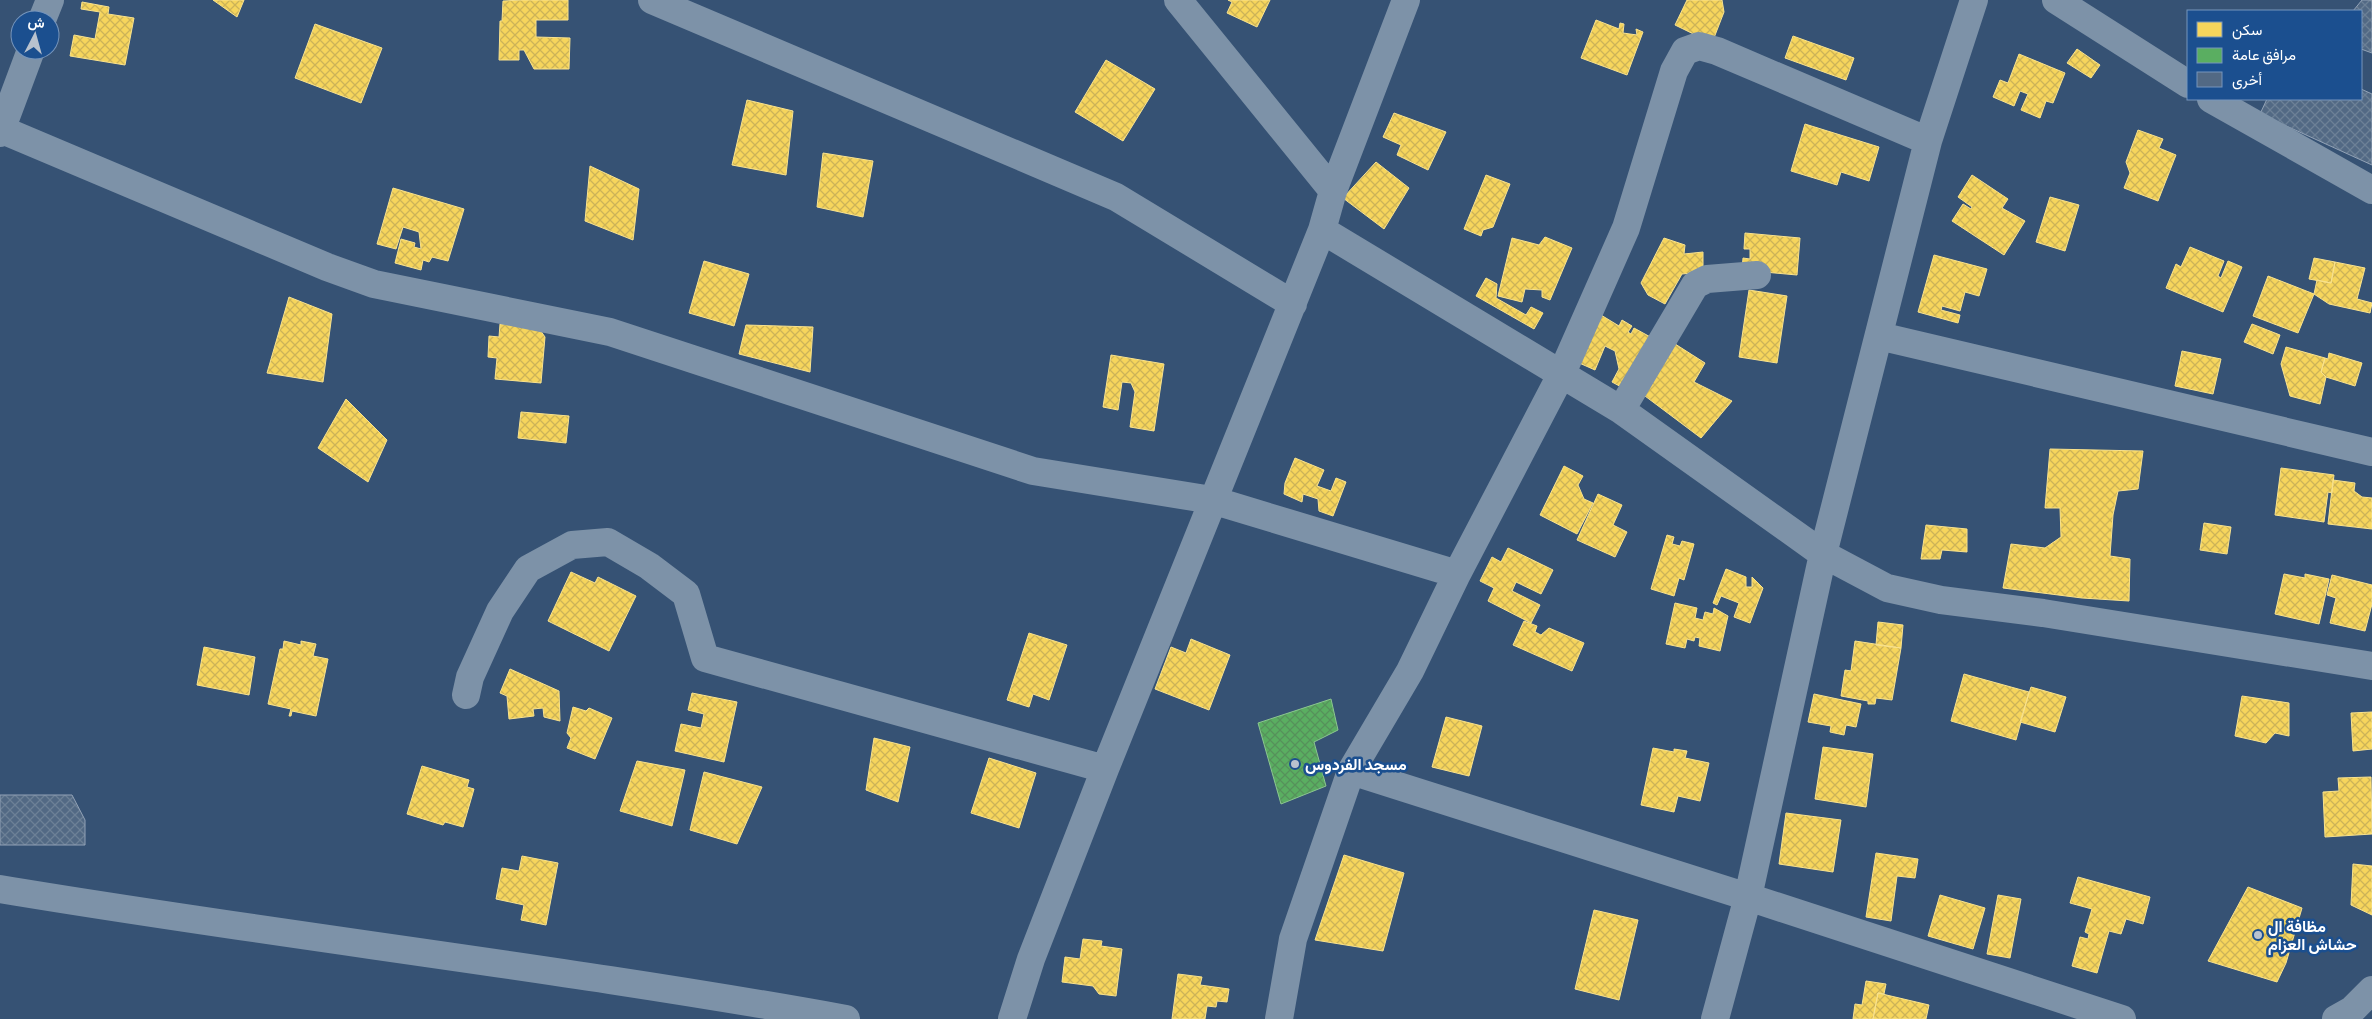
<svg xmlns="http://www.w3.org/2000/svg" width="2372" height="1019" viewBox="0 0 2372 1019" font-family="Manrope,Vazirmatn,sans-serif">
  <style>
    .homes { fill: url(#homes-cross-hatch); stroke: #f9e28d }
    .public { fill: url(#public-cross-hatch); stroke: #8cc690 }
    .building { fill: url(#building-cross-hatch); stroke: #92a2b6 }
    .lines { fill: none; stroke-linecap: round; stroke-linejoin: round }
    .minor { stroke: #7d92a8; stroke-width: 28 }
    .poi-dot { fill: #b9c2ce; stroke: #1b4f8f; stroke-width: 2 }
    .labels { text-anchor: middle; stroke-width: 5; stroke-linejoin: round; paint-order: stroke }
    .poi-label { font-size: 16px; font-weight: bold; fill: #fff; stroke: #1b4f8f; text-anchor: start }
  </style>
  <defs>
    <pattern id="homes-cross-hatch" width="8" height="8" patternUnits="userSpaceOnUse" patternTransform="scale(1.25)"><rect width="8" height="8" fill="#f6d55c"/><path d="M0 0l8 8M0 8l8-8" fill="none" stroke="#ccb358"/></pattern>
    <pattern id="public-cross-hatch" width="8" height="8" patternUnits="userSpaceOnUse" patternTransform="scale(1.25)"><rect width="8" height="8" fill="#5aae61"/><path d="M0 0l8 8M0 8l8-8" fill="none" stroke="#56915b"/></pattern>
    <pattern id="building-cross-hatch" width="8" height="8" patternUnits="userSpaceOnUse" patternTransform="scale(1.25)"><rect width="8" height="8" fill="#526984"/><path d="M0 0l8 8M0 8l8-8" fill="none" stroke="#6c8096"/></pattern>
  </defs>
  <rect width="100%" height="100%" fill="#365274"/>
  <path class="homes" d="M213,0H244L237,17Z
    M522,0H568V20H536V37L570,38L569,69H534L524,50H519V60H499L500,21H502L503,1Z
    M1228,0H1270L1257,27L1227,13L1232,2Z
    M1687,0H1722L1724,12L1712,43L1675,25Z
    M82,2L109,7L108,14L134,18L125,65L70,56L74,35L95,39L100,12L81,9Z
    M1596,20L1619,29L1620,23L1624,24L1623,33L1637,35L1636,29L1643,32L1627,75L1581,58Z
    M315,24L382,48L361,103L295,78Z
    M1793,36L1854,58L1846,80L1785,58Z
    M2077,49L2100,65L2091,78L2067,63Z
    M2019,54L2065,73L2053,103L2046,101L2040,118L2021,110L2028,94L2020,91L2014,106L1993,97L2000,80L2008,83Z
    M1106,60L1155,89L1123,141L1075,112Z
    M747,100L793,111L786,175L732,165Z
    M1394,113L1446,132L1428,170L1397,155L1401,145L1383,137Z
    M1805,124L1879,147L1869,181L1841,172L1837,185L1791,171Z
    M2138,130L2163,139L2159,148L2176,155L2158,201L2124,188L2130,173L2126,162Z
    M823,153L873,161L863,217L817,207Z
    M1376,162L1409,188L1384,229L1343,198Z
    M590,166L639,189L633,240L585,221Z
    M1486,175L1510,184L1493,227L1483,230L1481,236L1464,229Z
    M1972,175L2008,199L2002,208L2025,221L2004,255L1952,221L1963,204L1971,209L1972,207L1958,197Z
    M393,188L464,209L448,261L432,257L429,262L423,260L421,270L395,263L401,239L415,243L414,247L421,249L419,232L403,227L396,249L377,244Z
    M2050,197L2079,205L2065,251L2036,242Z
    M1745,233L1800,238L1797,275L1742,270L1743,258L1750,259V249H1744Z
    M1545,237L1572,248L1550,300L1542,297V290L1525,289L1522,302L1498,296L1512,238L1539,245Z
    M1664,238L1685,245L1684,254L1703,252V272L1682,274L1665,304L1648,295L1641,283Z
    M2190,247L2224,261L2218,276L2221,278L2228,261L2242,267L2223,312L2166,288L2176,264L2181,267Z
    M1934,255L1987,269L1979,296L1965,292L1960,311L1942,306L1941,310L1960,315L1958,323L1918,312Z
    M2314,258L2335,262L2331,283L2309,279Z
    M704,261L749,274L734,326L689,313Z
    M2335,262L2365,268L2357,299L2372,303L2370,313L2329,304L2314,294L2317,280L2331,283Z
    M2268,276L2314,294L2298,333L2253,316Z
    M1486,278L1497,284L1496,298L1526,315L1531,307L1543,313L1534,329L1476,296Z
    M1749,290L1787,296L1777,363L1739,357Z
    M289,297L332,314L323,382L267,373Z
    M1601,315L1619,326L1622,320L1632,326L1628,332L1631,334L1634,328L1654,339L1625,389L1612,382L1619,369L1615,351L1605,346L1595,370L1577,362Z
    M500,324L538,327L545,337L541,383L495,379L497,358L488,357L489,336L499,337Z
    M2252,324L2280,335L2273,354L2244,342Z
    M746,325L813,327L810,372L739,354Z
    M1672,342L1705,363L1694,382L1732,401L1701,438L1641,393Z
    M2286,347L2325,358L2321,372L2326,377L2320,404L2290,396L2281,364Z
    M2182,351L2221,359L2213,394L2175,386Z
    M2329,353L2362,363L2355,386L2326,377L2321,372L2325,358L2328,359Z
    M1111,355L1164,364L1154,431L1130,427L1135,392L1131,383L1122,382L1118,410L1103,407Z
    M346,399L387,440L368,482L318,448Z
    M521,412L569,416L566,443L518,438Z
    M2050,449L2143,451L2138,489L2118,491L2113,515L2110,556L2130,559L2129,601L2082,598L2003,588L2011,544L2045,548L2061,537L2060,508H2045Z
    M1295,458L1324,470L1317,486L1331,491L1336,478L1346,482L1333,516L1319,511L1318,499L1303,494L1302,502L1284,494L1285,483Z
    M1564,466L1583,476L1578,485L1584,499L1593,503L1577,534L1540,515Z
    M2281,468L2334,475L2332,493L2328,492L2324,522L2275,515Z
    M2333,480L2355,483L2354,491L2362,497L2372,498V529L2328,524Z
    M1598,494L1622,505L1613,525L1627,532L1615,557L1577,540Z
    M2204,523L2231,527L2227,554L2200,550Z
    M1926,525L1967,529V552L1942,550L1940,559H1921Z
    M1667,535L1674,537L1672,544L1680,546L1682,541L1694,544L1684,580L1679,578L1674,596L1651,589Z
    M1508,548L1553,570L1541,594L1516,582L1512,591L1540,605L1531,623L1488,601L1494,588L1480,581L1492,557L1501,562Z
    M1726,569L1746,577V587H1752V577L1763,588L1750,623L1734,617L1739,603L1721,596L1717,605L1713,603Z
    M571,572L595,583L598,577L636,596L609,651L548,621Z
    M2284,574L2305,578V574L2329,579L2319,624L2275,614Z
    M2332,575L2372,585V604L2365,631L2330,623L2336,598L2327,595Z
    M1675,603L1697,608L1695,618L1703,620L1705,612L1713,614L1714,608L1728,616L1720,651L1699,646L1700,638L1695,637L1694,641L1687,639L1685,648L1666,644Z
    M1524,621L1537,626L1535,632L1541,635L1549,628L1584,643L1572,671L1513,645Z
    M1878,622L1903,625L1901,648L1876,645Z
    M1029,633L1067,645L1049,700L1033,694L1029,707L1007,700Z
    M1191,639L1230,655L1209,710L1155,689L1171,647L1186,653Z
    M284,641L301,645V641L316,644L313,656L328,659L316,716L292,711L291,716H289L291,709L268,704L280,649H283Z
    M1855,641L1901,648L1892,700L1876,698L1875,704H1868V701L1841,696L1845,670L1851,671Z
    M204,647L255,657L249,695L197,685Z
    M510,669L559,691L560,721L544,717L543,708L533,709L534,716L509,719L507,696L500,693Z
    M1964,674L2029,692L2016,740L1951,721Z
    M2031,687L2066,697L2055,732L2020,722Z
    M692,693L737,702L724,762L675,751L681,724L701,728L704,714L688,710Z
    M1814,694L1861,704L1856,727L1846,725L1844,735L1830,732L1831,726L1808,722Z
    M2242,696L2289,703V736L2275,733L2266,743L2235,736Z
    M573,707L586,711L589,708L612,718L595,759L567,748L571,738L567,733Z
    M2372,712V749L2353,751L2351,713Z
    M1446,717L1482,726L1469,776L1432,767Z
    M874,738L910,747L898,802L866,790Z
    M1823,747L1873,754L1866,807L1815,799Z
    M1653,748L1674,752V749L1687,751L1685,758L1709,763L1700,801L1678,796L1674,812L1641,805Z
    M989,758L1036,773L1019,828L971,813Z
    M637,761L685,770L672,826L620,811Z
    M422,766L469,780L467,787L474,789L463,827L445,822L443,825L407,814Z
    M704,772L762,787L737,844L690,830Z
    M2371,777L2372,834L2325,837L2323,792L2339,791L2338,778Z
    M1786,813L1841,820L1833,872L1779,864Z
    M1876,853L1918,859L1915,878L1897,876L1891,921L1866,917Z
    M1344,855L1404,873L1383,951L1315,940Z
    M522,856L558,863L546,925L521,920L524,905L496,899L502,868L519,871Z
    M2353,864L2372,866V915L2351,905Z
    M2078,877L2150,897L2143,924L2126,919L2121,934L2109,931L2097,973L2072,966L2080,937L2088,939L2089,934L2085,932L2092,909L2070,903Z
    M2248,887L2302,908L2286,963L2277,982L2208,961Z
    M1940,895L1985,908L1973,949L1928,936Z
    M1998,895L2021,899L2010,958L1987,954Z
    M1594,910L1638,920L1619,1000L1575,989Z
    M1083,939L1102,941L1101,946L1122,949L1116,996L1099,994L1093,986L1062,982L1065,957L1080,959Z
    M1178,974L1202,977L1200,985L1229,989L1227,1002L1217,1001L1216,1007L1207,1006L1205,1019H1172Z
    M1866,981L1886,984L1884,994L1878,993L1873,1019H1853L1855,1004L1862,1005Z
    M1878,993L1929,1005L1926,1019H1873Z"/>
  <path class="public" d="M1331,699L1338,730L1314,742L1326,786L1281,804L1258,723Z"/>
  <path class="building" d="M2362,0H2372V53L2361,49V11H2353Z
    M2361,89L2372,94V165L2260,114L2267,99H2361Z
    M0,795H72L85,820V845H0Z"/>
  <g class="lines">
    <path class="minor" d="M652,0L1116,197L1293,304
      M1178,0L1333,191
      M2056,0L2188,84
      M42,20L50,0
      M2211,99L2372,190
      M0,129L327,267L374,284L610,332L1033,471L1212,500L1457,574
      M0,133L31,50
      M1322,230L1621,410L1823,554L1887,588L1941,600L2043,613L2372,666
      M1879,336L2372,452
      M1621,410L1695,285L1707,279L1757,275
      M466,695L470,677L500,611L528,569L572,545L608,542L649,566L686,594L705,658L1105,769
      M1351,771L1748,897L2122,1019
      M0,889C281,936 565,968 846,1019
      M1012,1019L1031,959L1105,769L1322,230L1333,191L1406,0
      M1279,1019L1293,939L1351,771L1410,671L1457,574L1562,373L1626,228L1674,71L1685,51L1699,46L1717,51L1928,141
      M1715,1019L1748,897L1823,554L1928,141L1974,0
      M2336,1019L2352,1010L2372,990"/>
  </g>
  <g class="poi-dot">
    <circle cx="1295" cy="764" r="5"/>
    <circle cx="2258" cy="935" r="5"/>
  </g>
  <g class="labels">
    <g class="poi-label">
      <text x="1305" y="770">مسجد الفردوس</text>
      <text x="2268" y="932">مظافة ال<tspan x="2268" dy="18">حشاش العزام</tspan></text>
    </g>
  </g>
  <rect x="2187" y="10" width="175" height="90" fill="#1b4f8f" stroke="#7695bc"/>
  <rect x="2197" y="22" width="25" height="15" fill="#f6d55c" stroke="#7695bc"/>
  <text x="2232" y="35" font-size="15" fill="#ffffff">سكن</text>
  <rect x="2197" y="48" width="25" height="15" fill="#5aae61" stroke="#7695bc"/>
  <text x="2232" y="60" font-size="15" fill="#ffffff">مرافق عامة</text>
  <rect x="2197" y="72" width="25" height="15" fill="#526984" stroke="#7695bc"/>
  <text x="2232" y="85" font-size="15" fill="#ffffff">أخرى</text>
  <g transform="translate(35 35) rotate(6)"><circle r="24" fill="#1b4f8f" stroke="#7695bc"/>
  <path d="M0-4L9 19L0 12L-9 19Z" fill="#b9c2ce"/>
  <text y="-8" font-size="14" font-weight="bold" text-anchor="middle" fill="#ffffff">ش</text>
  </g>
</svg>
